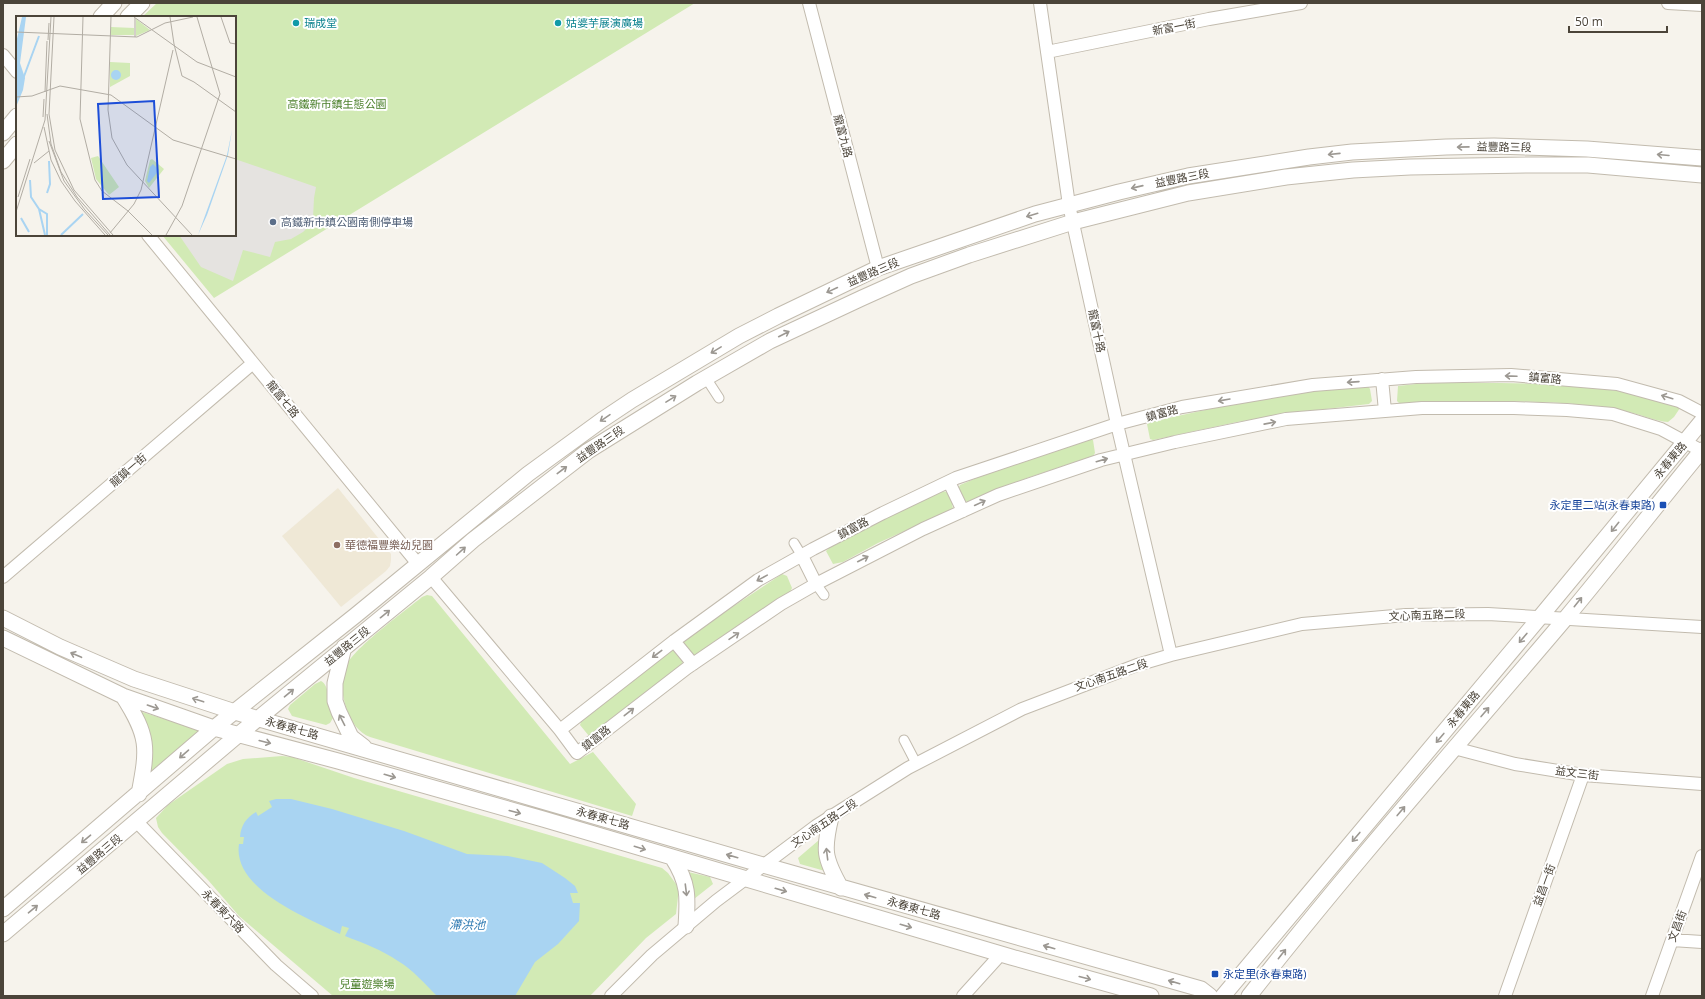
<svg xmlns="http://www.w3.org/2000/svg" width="1705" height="999" viewBox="0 0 1705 999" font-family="'Open Sans','Noto Sans TC',sans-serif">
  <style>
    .education { fill: #efe8d6 }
    .green { fill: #d2eab5 }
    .parking { fill: #e5e3e0 }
    .water { fill: #a9d4f2 }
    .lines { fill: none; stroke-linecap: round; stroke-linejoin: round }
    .pedestrian-casing { stroke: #c2bbae; stroke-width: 11 }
    .minor-casing { stroke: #c2bbae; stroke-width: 14 }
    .tertiary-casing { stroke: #c2bbae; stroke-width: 17 }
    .pedestrian { stroke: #fff; stroke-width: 9 }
    .minor { stroke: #fff; stroke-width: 12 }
    .tertiary { stroke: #fff; stroke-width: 15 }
    .oneway { stroke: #9c9892 }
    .culture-dot { fill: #0f9aa8; stroke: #fff; stroke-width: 1.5 }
    .service-dot { fill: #5c6f8a; stroke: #fff; stroke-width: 1.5 }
    .transit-dot { fill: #1a4fb4; stroke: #fff; stroke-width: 1.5 }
    .education-dot { fill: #8d6e63; stroke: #fff; stroke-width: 1.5 }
    .labels { text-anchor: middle; stroke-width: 4; stroke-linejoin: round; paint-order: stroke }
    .culture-label { font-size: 11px; fill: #0d838f; stroke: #fff; text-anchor: start }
    .street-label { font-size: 11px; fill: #4b4439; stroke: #fff }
    .park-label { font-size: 11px; fill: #4a7f2a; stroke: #fff }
    .service-label { font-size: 11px; fill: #4e5e75; stroke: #fff; text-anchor: start }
    .transit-label { font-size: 11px; fill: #164399; stroke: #fff; text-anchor: end }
    .education-label { font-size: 11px; fill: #785e54; stroke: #fff; text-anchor: start }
    .water-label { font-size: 12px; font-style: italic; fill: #2e7ab2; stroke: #fff }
    .inset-river { fill: none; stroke: #a9d4f2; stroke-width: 2 }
    .inset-road { fill: none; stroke: #b2ada4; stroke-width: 1 }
    .view { fill: #1d4ed8; fill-opacity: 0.15; stroke: #1d4ed8; stroke-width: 2 }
    .inset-edge { fill: none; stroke: #4b4439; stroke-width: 2 }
  </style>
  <rect width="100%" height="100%" fill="#f6f3ec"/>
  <path class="education" d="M338,488L391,554V560L390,566L386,571L341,607L282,536Z"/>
  <path class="green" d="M157,3H695L214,298L162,235H235V17H142Z
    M1425,383C1495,383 1569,381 1637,394C1651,396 1665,401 1678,405L1680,408L1674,417L1668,422C1655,421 1645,416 1633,413C1617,409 1600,407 1584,405C1524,399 1464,402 1403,403H1399L1397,401L1398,386Z
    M1368,386L1370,389L1372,401L1369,404L1300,412L1237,422L1153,440L1150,439L1147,424L1150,422L1228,405L1306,392Z
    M1087,439L1093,440L1095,453L1093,456L1027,478L968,502L964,501L958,489L960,485L993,471Z
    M942,491L947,492L951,498L953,509L878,543L843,562L833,564L826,551L834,543Z
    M782,574L787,576L792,588L790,592L731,630L696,655H693L683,643L687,637Z
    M427,595L432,596L570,764L593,752L636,804L632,816L370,737C359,733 351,722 347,710C342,696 340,682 345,668C351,650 405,611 422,597Z
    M672,649L676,650L683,661L682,664L593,736H589L580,725L581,722Z
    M321,681C330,685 329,708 333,718L330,723L326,725L292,716L288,709L290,705L315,684Z
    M139,711L202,731L151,773C153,748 151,733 139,711Z
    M282,756L292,757L354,778L662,868L668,873L679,888L676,914L646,938L590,996H333L239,916L208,880L162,833L158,827L156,818L168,805L227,764L243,759Z
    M819,840L821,841L825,871L800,864L798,858Z
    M688,872L710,877L713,884L694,899L693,889Z"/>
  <path class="parking" d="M235,159L316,187L314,198L313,218L309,226L303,232L291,239L275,242L270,257L243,250L233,281L201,267L179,235H235Z"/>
  <path class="water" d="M276,799H291L332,809L404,831L467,854L508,856L542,863L565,878L575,886L578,893H570L573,903H580L579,921L558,944L535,962L515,996H437C425,984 413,970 398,961C382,950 363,943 345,936L349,928L342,926L340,934C307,918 232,889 239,844H243L244,837H240C241,825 246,818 256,812L258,816L272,807L269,801Z"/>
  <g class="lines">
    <defs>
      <path id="pedestrian" d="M706,378L719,398
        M794,543L802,556
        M816,584L824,595
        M904,740L916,763"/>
      <path id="minor" d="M809,3L878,268
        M1040,3L1069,205L1117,424L1171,655
        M1668,3L1702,5
        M1047,52L1209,19L1301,3
        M3,55L17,72
        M148,235L418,564
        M1382,379L1385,411
        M949,482L963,511
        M802,556L816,584
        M3,577L253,363
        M431,577L560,730L577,753L687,668L781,604L816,584L923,529L998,495L1101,460L1175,442L1286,419L1422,408H1514L1567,410L1613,414L1661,429L1702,451
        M674,641L693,664
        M560,730L674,641L758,580L813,549L883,513L956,478L1117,424L1182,407L1313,385L1416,377L1511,375L1617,384L1679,401L1702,413
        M1454,748L1515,764L1583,775L1702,784
        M137,822L276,965L312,996
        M1672,940L1702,942
        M611,996L652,955L716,901L816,826L908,768L1022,709L1137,665L1171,655L1302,624L1406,615L1488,614L1702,627
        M963,996L1001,954
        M1505,996L1583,775
        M1652,996L1702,856"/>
      <path id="tertiary" d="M101,17L114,3
        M128,17L142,3
        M3,133L17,116
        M3,161L17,144
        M3,618L60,647L134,679L235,712L763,865L1201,989L1210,996
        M3,638L123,696L214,728L338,761L543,819L1011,957L1151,996
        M344,647L335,683V701L339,712L351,737L364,747
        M123,696C149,737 148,747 139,794
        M831,817C823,850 824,858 841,888
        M672,857C689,883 688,897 686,926
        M3,909L214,728L356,615L528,474L602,420L632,400L739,336L778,316L878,268L1035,214L1119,192L1188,176L1309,157L1352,152L1446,147L1494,146L1587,149L1702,158
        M3,934L238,735L431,577L473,540L588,451L697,383L770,341L862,298L911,276L969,255L1073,222L1188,193L1286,177L1353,170L1410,167L1531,165H1588L1702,175
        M1223,996L1541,616L1702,421
        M1249,996C1350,867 1459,744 1565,619C1611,564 1656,506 1702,450"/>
    </defs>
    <use href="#pedestrian" class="pedestrian-casing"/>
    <use href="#minor" class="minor-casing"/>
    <use href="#tertiary" class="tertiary-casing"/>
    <use href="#pedestrian" class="pedestrian"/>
    <use href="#minor" class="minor"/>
    <use href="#tertiary" class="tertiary"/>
  </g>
  <defs><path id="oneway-shaft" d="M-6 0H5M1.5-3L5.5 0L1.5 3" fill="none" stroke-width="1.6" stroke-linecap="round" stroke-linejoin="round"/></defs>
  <g class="oneway">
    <use href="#oneway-shaft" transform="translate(1463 147) rotate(179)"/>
    <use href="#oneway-shaft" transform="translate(1334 154) rotate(174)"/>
    <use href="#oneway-shaft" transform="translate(1663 155) rotate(-175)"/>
    <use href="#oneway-shaft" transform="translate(1137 187) rotate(167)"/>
    <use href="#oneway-shaft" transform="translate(1032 215) rotate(163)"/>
    <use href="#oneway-shaft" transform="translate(832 290) rotate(155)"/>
    <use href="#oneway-shaft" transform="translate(784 334) rotate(-27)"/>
    <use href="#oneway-shaft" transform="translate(716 350) rotate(149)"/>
    <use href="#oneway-shaft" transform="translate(1511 376) rotate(-178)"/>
    <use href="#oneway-shaft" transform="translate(1353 382) rotate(176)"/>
    <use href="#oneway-shaft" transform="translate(1667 397) rotate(-163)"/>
    <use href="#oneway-shaft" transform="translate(671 399) rotate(-32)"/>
    <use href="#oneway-shaft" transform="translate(1224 400) rotate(170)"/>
    <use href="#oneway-shaft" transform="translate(605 418) rotate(146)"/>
    <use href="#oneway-shaft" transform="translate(1270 423) rotate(-11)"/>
    <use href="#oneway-shaft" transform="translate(1102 460) rotate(-16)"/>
    <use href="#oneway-shaft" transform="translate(562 470) rotate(-37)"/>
    <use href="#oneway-shaft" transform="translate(980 503) rotate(-25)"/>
    <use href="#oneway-shaft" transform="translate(1615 527) rotate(129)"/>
    <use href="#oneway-shaft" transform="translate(461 551) rotate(-42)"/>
    <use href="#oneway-shaft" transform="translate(863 559) rotate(-27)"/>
    <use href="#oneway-shaft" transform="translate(762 578) rotate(151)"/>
    <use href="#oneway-shaft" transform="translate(1578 602) rotate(-51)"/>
    <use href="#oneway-shaft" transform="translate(385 614) rotate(-39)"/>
    <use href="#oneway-shaft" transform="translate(734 636) rotate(-34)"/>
    <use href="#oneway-shaft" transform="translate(1523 638) rotate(130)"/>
    <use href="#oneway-shaft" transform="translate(657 654) rotate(143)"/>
    <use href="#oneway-shaft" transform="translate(76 655) rotate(-157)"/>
    <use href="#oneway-shaft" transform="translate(289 693) rotate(-40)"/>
    <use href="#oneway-shaft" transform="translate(198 700) rotate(-162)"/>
    <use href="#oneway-shaft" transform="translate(153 707) rotate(19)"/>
    <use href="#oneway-shaft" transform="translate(629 712) rotate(-38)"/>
    <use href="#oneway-shaft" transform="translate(1485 712) rotate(-49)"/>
    <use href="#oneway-shaft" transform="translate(342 720) rotate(-117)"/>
    <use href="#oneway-shaft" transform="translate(1440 738) rotate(130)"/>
    <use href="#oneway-shaft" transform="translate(265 742) rotate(14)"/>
    <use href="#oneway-shaft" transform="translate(184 754) rotate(139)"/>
    <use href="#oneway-shaft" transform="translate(390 776) rotate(16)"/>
    <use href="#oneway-shaft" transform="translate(1401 811) rotate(-50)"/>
    <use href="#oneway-shaft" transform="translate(515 812) rotate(15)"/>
    <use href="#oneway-shaft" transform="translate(1356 837) rotate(130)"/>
    <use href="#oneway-shaft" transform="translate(86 839) rotate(140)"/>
    <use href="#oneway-shaft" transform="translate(640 848) rotate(17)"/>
    <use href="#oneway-shaft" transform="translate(827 854) rotate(-97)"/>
    <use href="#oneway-shaft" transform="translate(732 856) rotate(-164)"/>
    <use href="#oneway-shaft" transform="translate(686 890) rotate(83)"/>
    <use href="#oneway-shaft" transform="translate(781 890) rotate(16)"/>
    <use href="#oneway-shaft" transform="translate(870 896) rotate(-164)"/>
    <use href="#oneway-shaft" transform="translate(33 909) rotate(-40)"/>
    <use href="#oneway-shaft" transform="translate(906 926) rotate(16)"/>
    <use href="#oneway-shaft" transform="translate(1049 947) rotate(-164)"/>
    <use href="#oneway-shaft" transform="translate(1282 954) rotate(-52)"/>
    <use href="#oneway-shaft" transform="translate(1085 978) rotate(15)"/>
    <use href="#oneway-shaft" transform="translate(1174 982) rotate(-164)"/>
  </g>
  <g class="culture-dot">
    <circle cx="296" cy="23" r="4"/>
    <circle cx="558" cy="23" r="4"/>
  </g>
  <circle class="service-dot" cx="273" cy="222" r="4"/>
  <g class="transit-dot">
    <rect x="1659" y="501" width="8" height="8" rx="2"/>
    <rect x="1211" y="970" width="8" height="8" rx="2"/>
  </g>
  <circle class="education-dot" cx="337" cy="545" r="4"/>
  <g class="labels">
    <g class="culture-label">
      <text x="304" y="27">瑞成堂</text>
      <text x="566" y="27">姑婆芋展演廣場</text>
    </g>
    <g class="street-label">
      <text transform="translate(1174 27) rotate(-11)" y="4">新富一街</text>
      <text transform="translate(843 136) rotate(75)" y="4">龍富九路</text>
      <text transform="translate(1504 147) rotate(1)" y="4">益豐路三段</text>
      <text transform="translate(1182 178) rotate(-11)" y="4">益豐路三段</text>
      <text transform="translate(873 272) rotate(-23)" y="4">益豐路三段</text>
      <text transform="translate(1097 331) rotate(78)" y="4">龍富十路</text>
      <text transform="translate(1545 378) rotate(5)" y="4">鎮富路</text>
      <text transform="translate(283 399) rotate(51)" y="4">龍富七路</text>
      <text transform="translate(1162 413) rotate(-15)" y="4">鎮富路</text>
      <text transform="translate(600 444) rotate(-34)" y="4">益豐路三段</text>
      <text transform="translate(1670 460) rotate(-50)" y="4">永春東路</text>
      <text transform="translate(128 470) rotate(-41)" y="4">龍鎮一街</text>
      <text transform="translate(853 528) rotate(-28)" y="4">鎮富路</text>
      <text transform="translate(1427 615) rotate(-2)" y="4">文心南五路二段</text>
      <text transform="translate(347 646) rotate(-39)" y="4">益豐路三段</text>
      <text transform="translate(1111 675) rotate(-19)" y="4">文心南五路二段</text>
      <text transform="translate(1463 709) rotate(-50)" y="4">永春東路</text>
      <text transform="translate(292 728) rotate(16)" y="4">永春東七路</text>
      <text transform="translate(596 738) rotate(-38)" y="4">鎮富路</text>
      <text transform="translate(1577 773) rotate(7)" y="4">益文三街</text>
      <text transform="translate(603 818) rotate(16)" y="4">永春東七路</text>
      <text transform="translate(824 823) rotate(-34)" y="4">文心南五路二段</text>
      <text transform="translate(99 854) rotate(-40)" y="4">益豐路三段</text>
      <text transform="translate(1544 885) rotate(-70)" y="4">益昌一街</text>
      <text transform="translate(914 908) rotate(16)" y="4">永春東七路</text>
      <text transform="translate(223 911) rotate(46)" y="4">永春東六路</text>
      <text transform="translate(1677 926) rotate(-70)" y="4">文昌街</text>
    </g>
    <g class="park-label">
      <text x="337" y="108">高鐵新市鎮生態公園</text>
      <text x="367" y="988">兒童遊樂場</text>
    </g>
    <g class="service-label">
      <text x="281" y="226">高鐵新市鎮公園南側停車場</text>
    </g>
    <g class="transit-label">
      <text x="1655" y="509">永定里二站(永春東路)</text>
      <text x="1223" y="978" text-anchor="start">永定里(永春東路)</text>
    </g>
    <g class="education-label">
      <text x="345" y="549">華德福豐樂幼兒園</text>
    </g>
    <g class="water-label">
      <text x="467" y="929">滯洪池</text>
    </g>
  </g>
  <g transform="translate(16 16)">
    <rect width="220" height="220" fill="#f6f3ec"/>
    <path d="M120,3L134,14L120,20ZM95,11L118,12V19H95ZM94,46L114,47V60L94,71ZM82,140L103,171L93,179L80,163L75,142ZM136,143L148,153L133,172L129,165L134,144Z" fill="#d2eab5"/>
    <path d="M6,1H10L4,47L9,62L7,74L0,91V27ZM95 59a5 5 0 1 1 10 0a5 5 0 1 1-10 0ZM216,114L212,139L191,199L182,219L211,139ZM137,148L143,154L133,167L131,165L134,151Z" fill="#a9d4f2"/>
    <path class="inset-river" d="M7,63L23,20M14,164L15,181L23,193L31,198V219M31,177L34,168L33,145M23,193L29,219M5,202L13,216M45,219L67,198"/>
    <path class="inset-road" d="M38,1L33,98L39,134L58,174L97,219M67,1L64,103L79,164L86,175L112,195L136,219M95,1L92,94L96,122L111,149L176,219M118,1L181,46L220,61M154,1L158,28M205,1L214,27L220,28M119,2V21M0,16L121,21L149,7L177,1M32,24L33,7M158,28L166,60L178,66L220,96M29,76L31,25M0,81L16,80L44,70L95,79L157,124L220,143M31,98L35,128L45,156L61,181L94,219M27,101L28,83M28,111L35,144L45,165L59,185L89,219M33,125L48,165L69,194L92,219M18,147L33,135M2,181L14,143M0,196L29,104L35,1M94,217L118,188L125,174L157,34M150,219L166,190L204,78L181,1"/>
    <path class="view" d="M138,85L143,181L87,183L82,88Z"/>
    <rect width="220" height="220" class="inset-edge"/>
  </g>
  <rect width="1705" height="999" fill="none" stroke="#4b4439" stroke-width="8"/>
  <path d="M1569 26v6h98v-6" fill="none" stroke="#4b4439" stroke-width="2"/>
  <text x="1575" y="26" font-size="12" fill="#4b4439" stroke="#ffffff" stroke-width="3" paint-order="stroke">50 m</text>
</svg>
